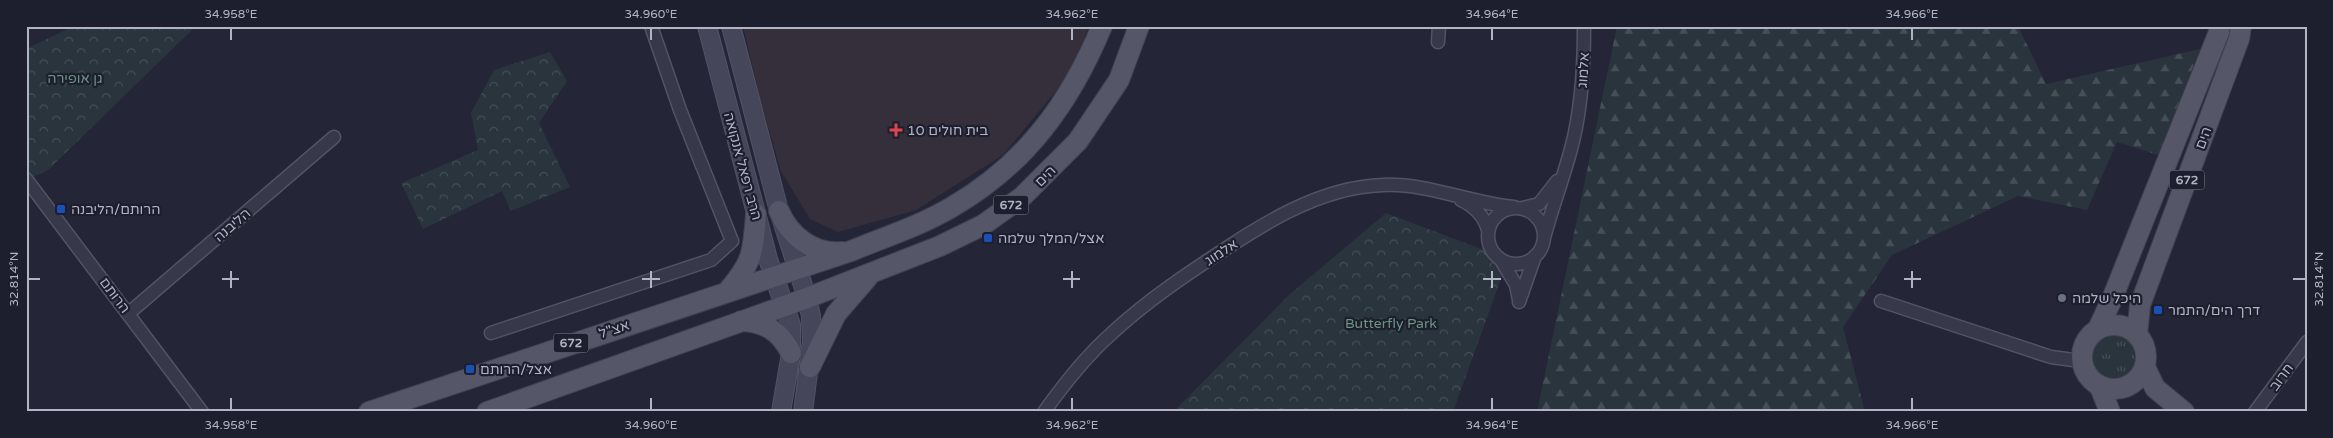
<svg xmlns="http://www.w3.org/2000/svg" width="2333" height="438" viewBox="0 0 2333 438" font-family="'Varela Round','Noto Sans Hebrew',sans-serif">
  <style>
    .medical { fill: #342f3a }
    .grass { fill: url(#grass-tufts) }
    .forest { fill: url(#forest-firs) }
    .park { fill: url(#park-crowns) }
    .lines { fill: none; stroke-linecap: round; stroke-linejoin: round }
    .street-casing { stroke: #525364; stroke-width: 15 }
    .secondary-casing { stroke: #525364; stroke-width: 20 }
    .primary-casing { stroke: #404252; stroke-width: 22 }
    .street { stroke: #373849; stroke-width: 12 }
    .secondary { stroke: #46465b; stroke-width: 18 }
    .primary { stroke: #555769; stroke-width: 20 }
    .ticks { fill: none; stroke: #b2b3c5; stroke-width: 2 }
    .health-dot { fill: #e0444e; stroke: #1d1e2e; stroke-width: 2 }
    .transit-dot { fill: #1a4fb4; stroke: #1d1e2e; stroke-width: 2 }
    .worship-dot { fill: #6b7280; stroke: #1d1e2e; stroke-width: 2 }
    .labels { text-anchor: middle; stroke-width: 4.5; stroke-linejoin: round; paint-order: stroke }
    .shield { fill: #1d1e2e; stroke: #858698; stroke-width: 1 }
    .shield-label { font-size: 12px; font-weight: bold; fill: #b2b3c5 }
    .street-label { font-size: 14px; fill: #b2b3c5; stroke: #1d1e2e }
    .park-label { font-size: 14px; fill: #6b9482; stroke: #1d1e2e }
    .poi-label { font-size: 14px; fill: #b2b3c5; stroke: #1d1e2e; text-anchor: start }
    .neatline { fill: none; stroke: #b2b3c5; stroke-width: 2 }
    .ticks-label { font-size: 12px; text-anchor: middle; fill: #b2b3c5 }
  </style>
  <defs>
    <pattern id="grass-tufts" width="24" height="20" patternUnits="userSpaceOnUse" patternTransform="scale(1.25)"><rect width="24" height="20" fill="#29343c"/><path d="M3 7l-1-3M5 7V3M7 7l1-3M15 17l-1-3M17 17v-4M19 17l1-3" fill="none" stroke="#464f57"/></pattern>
    <pattern id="forest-firs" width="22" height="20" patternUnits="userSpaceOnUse" patternTransform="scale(1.25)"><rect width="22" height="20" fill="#29343c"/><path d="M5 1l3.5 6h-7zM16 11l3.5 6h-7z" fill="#464f57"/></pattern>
    <pattern id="park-crowns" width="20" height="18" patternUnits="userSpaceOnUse" patternTransform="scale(1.25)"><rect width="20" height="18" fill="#29343c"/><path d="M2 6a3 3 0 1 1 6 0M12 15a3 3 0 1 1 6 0" fill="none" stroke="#464f57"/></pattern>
  </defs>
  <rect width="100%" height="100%" fill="#242638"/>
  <path class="medical" d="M743,26H1089L1070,74L1003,155L916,210L838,232L810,219L781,171L762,106Z"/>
  <path class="grass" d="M2092 356a22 22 0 1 1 44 0a22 22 0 1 1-44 0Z"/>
  <path class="forest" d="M1617,26H2018L2046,84L2200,49L2158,155L2117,142L2087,210L2018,196L1892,255L1843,327L1865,412H1537Z"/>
  <path class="park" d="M74,26H196L48,170L26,180V49Z
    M550,52L567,81L539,123L570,187L511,211L502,191L423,229L401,183L478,150L471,113L494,70Z
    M1386,213L1508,259L1453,412H1173L1289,295Z"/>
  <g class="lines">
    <defs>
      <path id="street" d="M1438,42L1439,26
        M26,179L202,412
        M1461,200C1474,206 1484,216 1488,230
        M1488 236a28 28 0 1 1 56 0a28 28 0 1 1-56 0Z
        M1523,208L1539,204L1557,181
        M1544,238C1552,208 1563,179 1571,149C1582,109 1584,67 1584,26
        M1501,260L1516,285L1519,300
        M1881,301L2051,357L2081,361
        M1519,302L1535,256
        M129,313L334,137
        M491,333L711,260L732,241L680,110L651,26
        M1044,412C1064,384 1085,357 1111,334C1140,307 1172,284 1204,263C1258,227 1317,187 1383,185C1428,183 1469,203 1514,207
        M2255,412L2307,342"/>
      <path id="secondary" d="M707,26L768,259L791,325V353L781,412
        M731,26L779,211L807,298L811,316L812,341L803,412"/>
      <path id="primary" d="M779,211C789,235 813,255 842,252
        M727,292C753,262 753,253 756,214
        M741,321C765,322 780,331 791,353
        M2082 357a32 32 0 1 1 64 0a32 32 0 1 1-64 0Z
        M2098,329L2112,299L2219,32V26
        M2137,335L2140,305L2239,39L2241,26
        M810,367L836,314L868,277
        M2145,367L2155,388L2184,412
        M2100,387L2110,412
        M369,412L851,251C885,237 920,226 952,207C1026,164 1070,103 1102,26
        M487,412L807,298L940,246L983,225L1022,197L1078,141L1119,80L1139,26"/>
    </defs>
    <use href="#street" class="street-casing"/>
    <use href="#secondary" class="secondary-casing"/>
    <use href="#primary" class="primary-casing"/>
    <use href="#street" class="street"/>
    <use href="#secondary" class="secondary"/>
    <use href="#primary" class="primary"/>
  </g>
  <path class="ticks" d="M231,28V40M651,28V40M1072,28V40M1492,28V40M1912,28V40M231,271V288M651,271V288M1072,271V288M1492,271V288M1912,271V288M28,279H40M222,279H239M642,279H660M1063,279H1080M1483,279H1501M1904,279H1921M2293,279H2306M231,398V410M651,398V410M1072,398V410M1492,398V410M1912,398V410"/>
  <path class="health-dot" d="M893.5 122.5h5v5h5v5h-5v5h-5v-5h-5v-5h5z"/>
  <g class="transit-dot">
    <rect x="56" y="204" width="10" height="10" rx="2.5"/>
    <rect x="983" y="233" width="10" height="10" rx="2.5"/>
    <rect x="2153" y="305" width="10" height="10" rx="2.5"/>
    <rect x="465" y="364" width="10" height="10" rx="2.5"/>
  </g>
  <circle class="worship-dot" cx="2062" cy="298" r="5"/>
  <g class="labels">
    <g class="shield">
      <rect x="2169.5" y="170.5" width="35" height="19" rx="4"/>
      <rect x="993.5" y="195.5" width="35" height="19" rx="4"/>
      <rect x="553.5" y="333.5" width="35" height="19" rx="4"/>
    </g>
    <g class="shield-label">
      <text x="2187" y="184">672</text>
      <text x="1011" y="209">672</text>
      <text x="571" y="347">672</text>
    </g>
    <g class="street-label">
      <text transform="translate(1583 70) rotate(-86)" y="5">אלמוג</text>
      <text transform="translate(2203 138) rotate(-70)" y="5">הים</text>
      <text transform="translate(743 166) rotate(75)" y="5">הרב רפאל אנקואה</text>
      <text transform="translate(1045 176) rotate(-45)" y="5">הים</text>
      <text transform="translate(232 225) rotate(-41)" y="5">הליבנה</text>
      <text transform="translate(1221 252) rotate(-33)" y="5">אלמוג</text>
      <text transform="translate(115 295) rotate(53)" y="5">הרותם</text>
      <text transform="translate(614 329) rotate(-18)" y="5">אצ"ל</text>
      <text transform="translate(2281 377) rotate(-53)" y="5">חרוב</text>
    </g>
    <g class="park-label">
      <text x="75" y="83">גן אופירה</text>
      <text x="1391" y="328">Butterfly Park</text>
    </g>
    <g class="poi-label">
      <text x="907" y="135">בית חולים 10</text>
      <text x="71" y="214">הרותם/הליבנה</text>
      <text x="998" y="243">אצל/המלך שלמה</text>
      <text x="2072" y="303">היכל שלמה</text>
      <text x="2168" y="315">דרך הים/התמר</text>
      <text x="480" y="374">אצל/הרותם</text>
    </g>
  </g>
  <rect width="2333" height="438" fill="none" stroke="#1d1e2e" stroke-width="55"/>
  <rect x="28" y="28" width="2278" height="382" class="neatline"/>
  <g class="ticks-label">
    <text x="231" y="18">34.958°E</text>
    <text x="651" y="18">34.960°E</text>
    <text x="1072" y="18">34.962°E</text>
    <text x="1492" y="18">34.964°E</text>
    <text x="1912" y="18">34.966°E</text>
    <text transform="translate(14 279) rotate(-90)" y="4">32.814°N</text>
    <text transform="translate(2319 279) rotate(-90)" y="4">32.814°N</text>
    <text x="231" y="429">34.958°E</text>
    <text x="651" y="429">34.960°E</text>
    <text x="1072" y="429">34.962°E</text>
    <text x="1492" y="429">34.964°E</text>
    <text x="1912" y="429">34.966°E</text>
  </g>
</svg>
